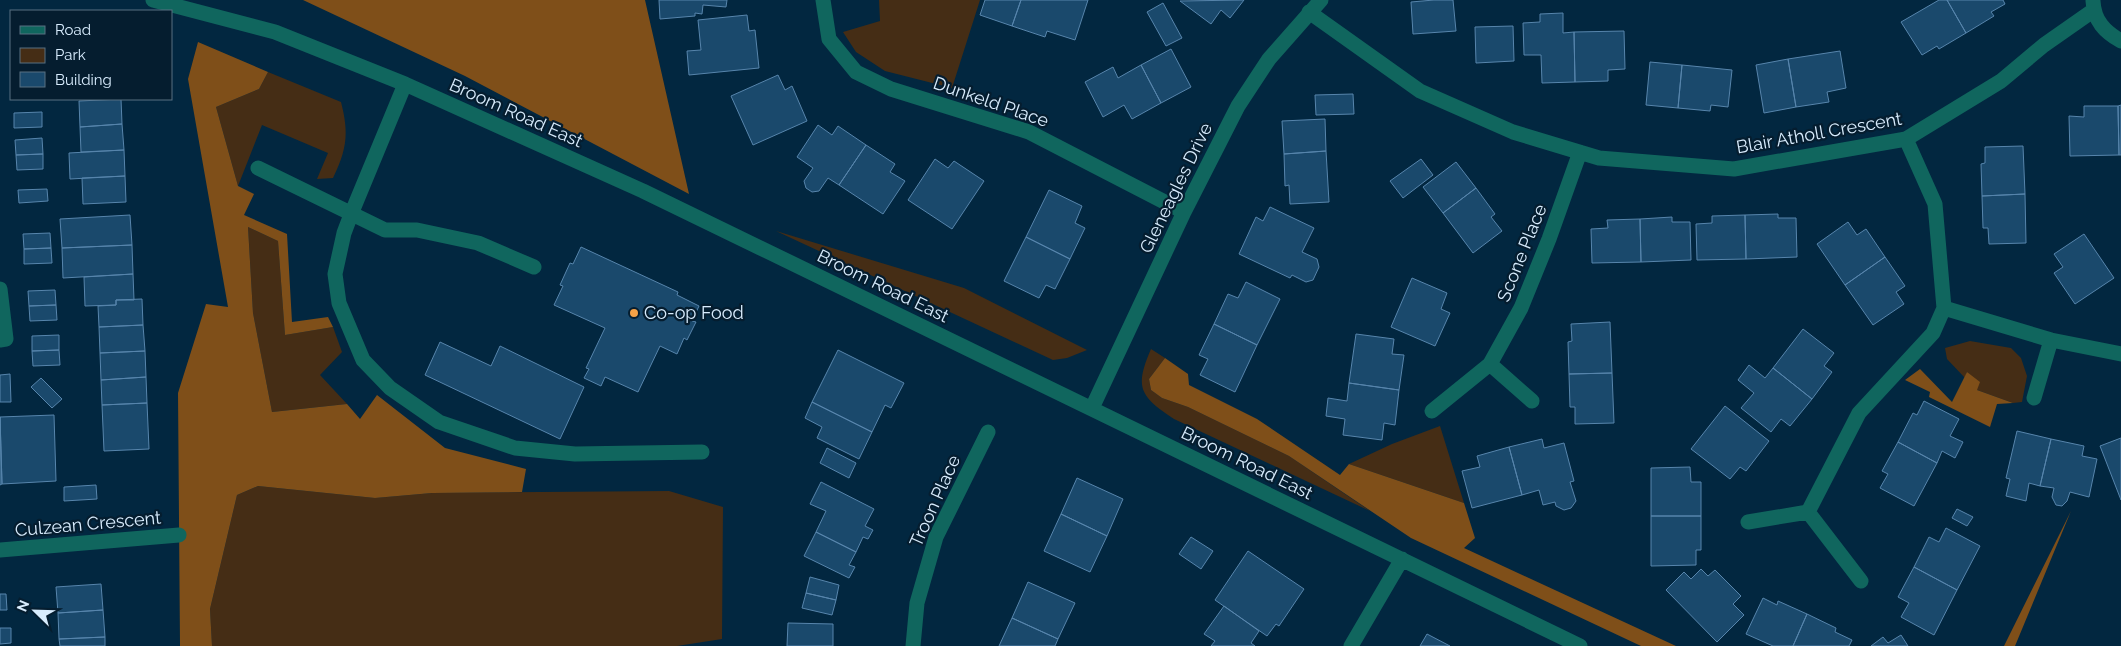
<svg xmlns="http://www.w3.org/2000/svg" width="2121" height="646" viewBox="0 0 2121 646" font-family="Raleway,sans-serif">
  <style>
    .green { fill: #452d15 }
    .forest { fill: #7f4f19 }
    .building { fill: #1a496c; stroke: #5785ac }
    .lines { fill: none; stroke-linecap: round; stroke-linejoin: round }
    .minor { stroke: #10665e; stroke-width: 15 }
    .poi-dot { fill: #f6a247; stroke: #051d2f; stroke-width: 2 }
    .labels { text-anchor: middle; stroke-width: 4.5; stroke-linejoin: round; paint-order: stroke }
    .street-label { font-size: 18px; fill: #d8ecfd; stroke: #051d2f }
    .poi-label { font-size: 18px; fill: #d8ecfd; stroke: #051d2f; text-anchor: start }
  </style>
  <rect width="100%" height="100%" fill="#022740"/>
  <path class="green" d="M879,0H980L952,88L885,71L856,52L843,32L880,21Z
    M268,72L341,102C349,133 347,149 333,178L317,179L328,153L262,125L238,186L216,107L259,89Z
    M248,227L278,241L285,335L333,327L342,352L320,375L347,404L272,412L253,313Z
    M776,231L964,288L1087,350L1067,358L1053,360Z
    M1970,341L2011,348L2021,358L2027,376L2022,402L2013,403L1977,390L1967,372L1965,378L1947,359L1945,348Z
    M1151,349L1165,358L1149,379L1151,390L1162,398L1188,407L1289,456L1370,511L1174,419C1140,396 1134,388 1151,349Z
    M1440,426L1464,503L1349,464L1392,444Z
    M258,486L375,498L432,493L669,491L723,507L722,639L677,646H212L210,609L237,495Z"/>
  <path class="forest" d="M303,0H645L689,194L465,76Z
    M198,42L268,72L259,89L216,107L238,186L254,194L244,215L287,234L292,322L328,317L333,327L285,335L278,241L248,227L253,313L272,412L347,404L360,419L377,395L445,448L526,469L522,492L432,493L375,498L258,486L237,495L210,609L212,646H180L178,393L206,304L228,307L188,79Z
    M1165,358L1188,374L1189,385L1257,419L1340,475L1349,464L1464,503L1475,538L1464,548L1676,646H1641L1411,538L1289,456L1188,407L1162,398L1151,390L1149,379Z
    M1920,369L1952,402L1967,372L1980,382L1977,390L2013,403L1997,404L1990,427L1929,397L1930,392L1905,380Z
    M2071,511L2015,646H2004Z"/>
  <path class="building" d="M659,0H727L726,7L703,5L702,14L695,13V16L660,19Z
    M985,0H1021L1012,26L980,15Z
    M1021,0H1088L1075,40L1047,31L1045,37L1012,26Z
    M1244,0L1230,18L1221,10L1211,24L1180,1Z
    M1434,0H1453L1456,31L1413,34L1411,2Z
    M1939,0H1947L1966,33L1939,49L1937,46L1922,55L1901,22Z
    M1947,0H2003L2005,4L1991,12L1994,16L1966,33Z
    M1163,3L1182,38L1166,46L1147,12Z
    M1563,13V33L1574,32L1575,82L1542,83L1541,55H1524L1523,23L1540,22V14Z
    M747,15L749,31L755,30L759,68L689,75L687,51L701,50L698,20Z
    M1513,26L1514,61L1476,63L1475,27Z
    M1624,31L1625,69L1608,70V81L1575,82L1574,32Z
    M1171,49L1191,87L1161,103L1141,65Z
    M1840,51L1846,88L1827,92L1829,102L1796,107L1788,59Z
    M1788,59L1796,107L1764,113L1756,65Z
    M1650,62L1682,65L1678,108L1646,105Z
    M1141,65L1161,103L1132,119L1124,105L1103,117L1085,82L1113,67L1118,78Z
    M1682,65L1732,70L1728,107L1711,105L1710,111L1678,108Z
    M778,75L785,90L792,86L807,121L753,145L731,96Z
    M1353,94L1354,114L1316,115L1315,95Z
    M121,99L122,124L80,127L79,101Z
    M2121,105V155H2119L2118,106Z
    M2084,106H2118L2119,155L2070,156L2069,116L2084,117Z
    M42,112V127L14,128V113Z
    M1325,119L1326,151L1284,154L1282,121Z
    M122,124L124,150L81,152L80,127Z
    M818,125L832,135L838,126L866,145L839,185L828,178L819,191L812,192L806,188L804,181L813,168L797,157Z
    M42,138L43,154L16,155L15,140Z
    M866,145L895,164L890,172L905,181L883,214L839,185Z
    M2023,146L2025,194L1982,196L1981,164L1985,163V147Z
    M124,150L125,176L70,179L69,153Z
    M1326,151L1329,202L1290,204L1289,185L1285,186L1284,154Z
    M43,154V169L17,170L16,155Z
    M935,159L948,168L954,161L984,181L952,229L908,200Z
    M1421,159L1433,175L1403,198L1390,181Z
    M1456,162L1476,188L1443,213L1423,187Z
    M125,176L126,202L83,204L82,178Z
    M1476,188L1495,214L1491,217L1502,231L1473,253L1443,213Z
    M47,189L48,201L19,203L18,190Z
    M1049,190L1082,206L1075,223L1085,228L1070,259L1026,237Z
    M2025,194L2026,243L1989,244L1988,228H1983L1982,196Z
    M1270,207L1314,228L1302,252L1317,259L1319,267L1313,280L1306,282L1292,275L1290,278L1239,254L1256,217L1263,221Z
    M1778,214V218H1796L1797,257L1746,259L1745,215Z
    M130,215L132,245L62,248L60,219Z
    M1745,215L1746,259L1697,260L1696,224L1712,223V216Z
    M1672,217V222H1690L1691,260L1641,262L1640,219Z
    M1640,219L1641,262L1592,263L1591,229L1608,228L1607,220Z
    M1848,222L1857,235L1866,229L1885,257L1845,285L1817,244Z
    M50,233L51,248L24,249L23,234Z
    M2084,234L2114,278L2075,304L2054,273L2063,267L2054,254Z
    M1026,237L1070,259L1055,289L1046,285L1039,298L1004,281Z
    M132,245L133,274L63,278L62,248Z
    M581,247L678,292L677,295L699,306L692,321L696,322L687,340L684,338L677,354L660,346L638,392L605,377L601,386L584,378L589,369L586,368L605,328L554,305L563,286L560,285L570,263L573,264Z
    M51,248L52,263L24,264V249Z
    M1885,257L1905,286L1896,292L1904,304L1873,325L1845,285Z
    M133,274L134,300H116V305L85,306L84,277Z
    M1412,278L1447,293L1441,309L1450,313L1435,346L1391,327Z
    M1246,282L1280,299L1257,345L1214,324L1228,294L1238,298Z
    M55,290L56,305L29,306L28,291Z
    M142,299L143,325L99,327L98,306L116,305V300Z
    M56,305L57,320L30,321L29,306Z
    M1610,322L1612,373L1569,374L1568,342L1572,341L1571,324Z
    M1214,324L1257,345L1235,392L1200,375L1208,359L1199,355Z
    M143,325L145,351L100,353L99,327Z
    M1803,329L1834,353L1824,366L1832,372L1812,399L1773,368Z
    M1356,334L1394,339L1392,354L1404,355L1399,390L1349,383Z
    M59,335V350L32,351V336Z
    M440,342L491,366L500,346L584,387L560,439L425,375Z
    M59,350L60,365L33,366L32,351Z
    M838,350L904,383L891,408L885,405L872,432L812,402Z
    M145,351L146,377L101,380L100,353Z
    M1749,365L1765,378L1773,368L1812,399L1790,426L1781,419L1771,432L1741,408L1754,393L1738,380Z
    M1612,373L1614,423L1575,424V407H1570L1569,374Z
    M10,374L11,402H0V375Z
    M146,377L147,403L102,405L101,380Z
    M41,378L62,399L52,408L31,387Z
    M1349,383L1399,390L1395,425L1384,423L1382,440L1343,435L1345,419L1326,416L1328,398L1347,401Z
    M1924,401L1959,419L1950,436L1963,442L1955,458L1942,451L1937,463L1898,442L1913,413L1917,415Z
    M812,402L872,432L859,459L817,438L822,427L805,418Z
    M147,403L149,449L104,451L102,405Z
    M1725,406L1769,441L1746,471L1740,467L1730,479L1691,449Z
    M54,415L56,481L2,484L0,417Z
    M0,417L2,484L0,485Z
    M2017,431L2051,439L2040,486L2029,483L2026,501L2006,496L2010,479L2006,478Z
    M2121,438V500L2100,446Z
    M1542,439L1544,448L1564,443L1574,481L1570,482L1576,501L1571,508L1564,510L1556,506L1555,502L1543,505L1539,490L1522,495L1509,447Z
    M2051,439L2084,446L2082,456L2097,459L2089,497L2070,492L2067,501L2062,506L2056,505L2052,497L2054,488L2040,486Z
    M1898,442L1937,463L1914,506L1880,488L1888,474L1882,471Z
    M1509,447L1522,495L1472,508L1462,471L1480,467L1477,456Z
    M827,448L856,463L849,478L820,463Z
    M1690,467L1691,482H1701V516H1651V468Z
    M1077,478L1123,499L1107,536L1061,514Z
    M821,482L874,509L865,526L873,530L868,539L863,537L856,552L816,532L826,511L810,504Z
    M96,485L97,499L64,501V487Z
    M1957,509L1973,517L1967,526L1952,518Z
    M1061,514L1107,536L1090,572L1044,551Z
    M1651,516H1701V550H1696V565L1651,566Z
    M1946,528L1980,546L1957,590L1914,567L1929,537L1939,542Z
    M816,532L856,552L849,565L855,567L849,578L804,556Z
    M1191,537L1213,551L1201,569L1179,554Z
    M1248,551L1304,589L1279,626L1276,624L1267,636L1215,600Z
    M1914,567L1957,590L1934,635L1901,617L1909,603L1898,597Z
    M1701,569L1708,576L1715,570L1741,596L1733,604L1744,615L1717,642L1666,590L1684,572L1691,579Z
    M810,577L839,585L836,600L806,593Z
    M1028,582L1075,603L1058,639L1012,618Z
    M101,584L103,610L58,613L56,587Z
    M806,593L836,600L832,615L802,608Z
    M0,594H6L7,610H0Z
    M1763,598L1777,605L1778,601L1807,614L1793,646H1773L1746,634Z
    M1224,606L1259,631L1251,643L1255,646H1211L1215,641L1204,634Z
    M103,610L105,637L59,639L58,613Z
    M1807,614L1836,628L1835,632L1852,640L1849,646H1793Z
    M1012,618L1058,639L1055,646H999Z
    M788,623L833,624V646H787Z
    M0,628H11V643L0,644Z
    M1427,634L1450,646H1420Z
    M1901,635L1908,646H1871L1883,637L1888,643Z
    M105,637V646H60L59,639Z"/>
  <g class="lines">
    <path class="minor" d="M153,0L275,32L405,84L643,191L1580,646
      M823,0L829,39L856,72L891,89L1029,132L1184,212
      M2093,1C2094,21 2105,32 2121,41
      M1309,12L1420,91L1513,132L1599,158L1734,169L1906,139L2001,81L2044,45L2094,10
      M405,84L352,212L344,233L335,274L339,303L363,360L390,388L439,422L515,448L575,454L702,452
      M258,168L385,230H417L478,243L534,267
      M0,289L6,339L0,340
      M1944,308L2051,340L2121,354
      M1490,364L1532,401
      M2034,398L2051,340
      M1092,408L1184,212L1238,106L1269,59L1321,0
      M1432,411L1490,364L1521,308L1549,239L1580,152
      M1748,522L1808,512
      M0,550L179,535
      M1861,581L1808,512L1859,413L1933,333L1944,308L1935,204L1906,139
      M913,646L917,603L936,537L988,432
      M1351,646L1402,559"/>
  </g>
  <circle class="poi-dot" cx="634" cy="313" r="5"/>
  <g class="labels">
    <g class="street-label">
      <text transform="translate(991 102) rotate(19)" y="6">Dunkeld Place</text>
      <text transform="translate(516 113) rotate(24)" y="6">Broom Road East</text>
      <text transform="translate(1819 133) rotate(-10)" y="6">Blair Atholl Crescent</text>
      <text transform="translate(1176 188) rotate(-64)" y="6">Gleneagles Drive</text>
      <text transform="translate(1522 253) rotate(-68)" y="6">Scone Place</text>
      <text transform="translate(883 286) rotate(26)" y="6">Broom Road East</text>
      <text transform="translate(1247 463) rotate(26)" y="6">Broom Road East</text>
      <text transform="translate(935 501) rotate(-66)" y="6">Troon Place</text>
      <text transform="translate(88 524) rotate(-5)" y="6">Culzean Crescent</text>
    </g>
    <g class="poi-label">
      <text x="644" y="319">Co-op Food</text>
    </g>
  </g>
  <rect x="10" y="10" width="162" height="90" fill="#051d2f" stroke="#597081"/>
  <rect x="20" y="26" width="25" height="8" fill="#10665e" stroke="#597081"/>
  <text x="55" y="35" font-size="15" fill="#d8ecfd">Road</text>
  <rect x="20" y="48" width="25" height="15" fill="#452d15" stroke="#597081"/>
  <text x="55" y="60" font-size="15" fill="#d8ecfd">Park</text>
  <rect x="20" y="72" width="25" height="15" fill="#1a496c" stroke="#597081"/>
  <text x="55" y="85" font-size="15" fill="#d8ecfd">Building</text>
  <g transform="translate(35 611) rotate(293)" stroke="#051d2f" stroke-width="4" paint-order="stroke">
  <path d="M0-4L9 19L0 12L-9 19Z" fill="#d8ecfd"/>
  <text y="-8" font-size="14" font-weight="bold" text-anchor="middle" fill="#d8ecfd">N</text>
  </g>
</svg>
